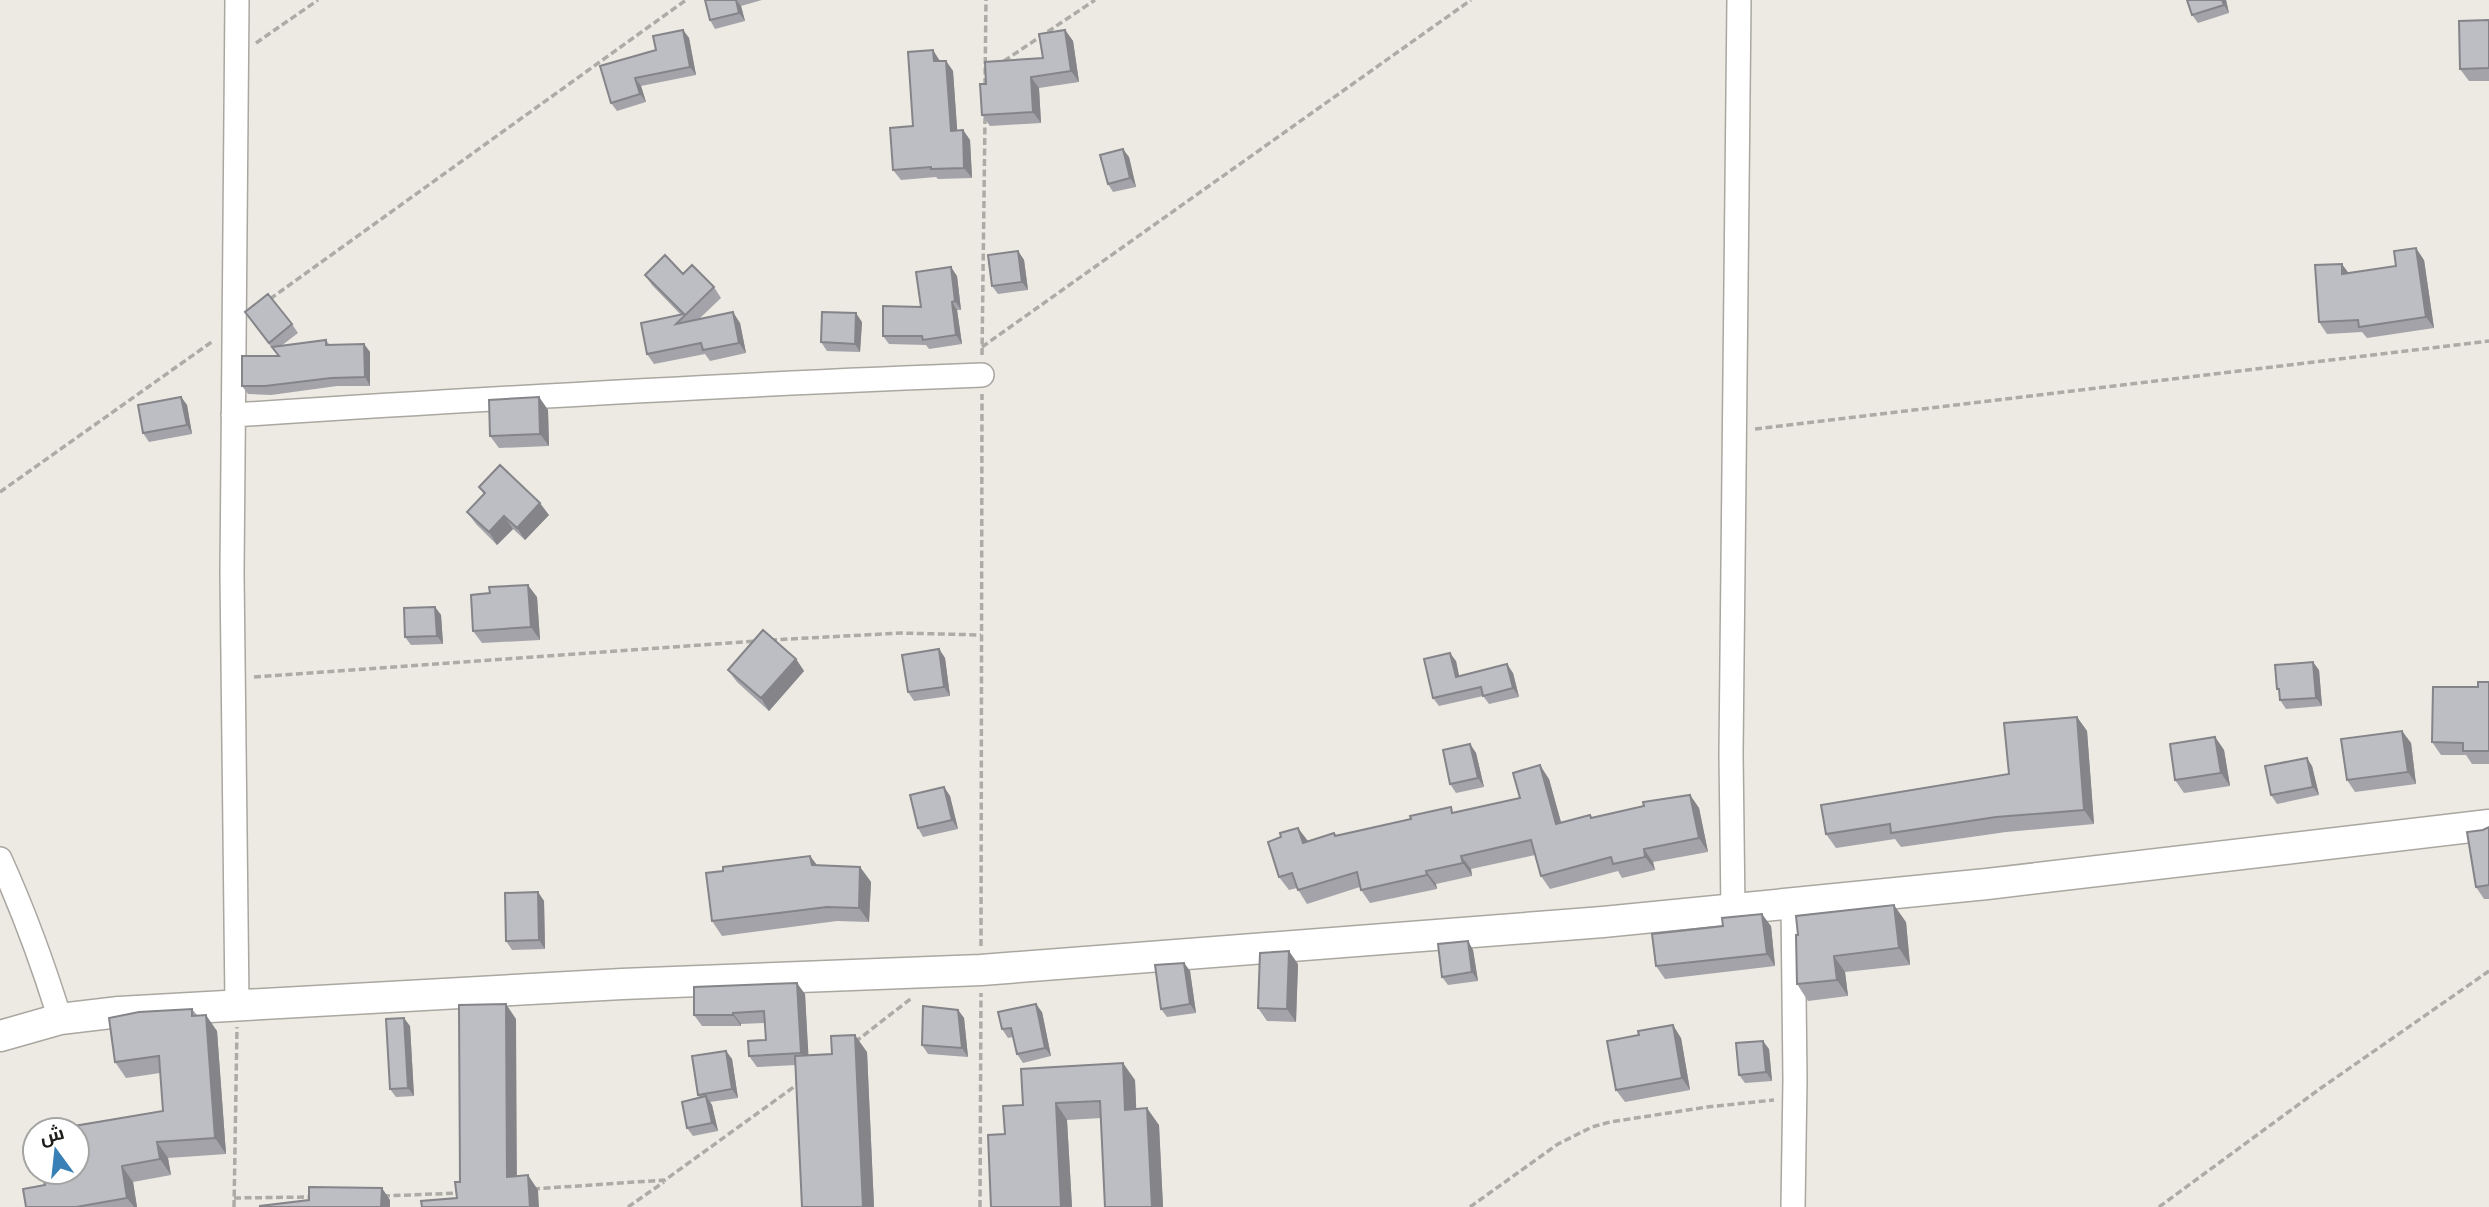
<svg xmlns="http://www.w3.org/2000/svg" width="2489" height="1207" viewBox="0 0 2489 1207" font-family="'Space Grotesk',Cairo,sans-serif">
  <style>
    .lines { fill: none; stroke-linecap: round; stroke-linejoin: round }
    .minor-casing { stroke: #a9a7a0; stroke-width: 26 }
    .major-casing { stroke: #a9a7a0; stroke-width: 33 }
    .path { stroke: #adaba5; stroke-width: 3.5; stroke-dasharray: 7 3.5; stroke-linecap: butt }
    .minor { stroke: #fff; stroke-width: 23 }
    .major { stroke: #fff; stroke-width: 30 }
    .wall { fill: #a3a3a9 }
    .shaded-wall { fill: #848489 }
    .building { fill: #bdbdc4; stroke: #848489; stroke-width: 2 }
  </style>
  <rect width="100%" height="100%" fill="#edeae3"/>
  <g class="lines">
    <defs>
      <path id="minor" d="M237,0L232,573L237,1004
        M233,415C483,399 732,384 982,375
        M0,859C24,912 43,964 60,1019
        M1793,905L1795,1080L1793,1207
        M1733,910L1731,754L1739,0"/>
      <path id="major" d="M0,1036L60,1019L119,1012L622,984L981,970L1603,922L1987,884L2489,825"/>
    </defs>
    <use href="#minor" class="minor-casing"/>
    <use href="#major" class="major-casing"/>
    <path class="path" d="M256,43L318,0
      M1004,61L1095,0
      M985,85L986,0
      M270,299L686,0
      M982,347L1471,0
      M982,355L985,118
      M1755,429L2489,341
      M0,492L213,341
      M770,640L901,633L981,635
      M254,677L756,641
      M981,946L982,394
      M855,1042L913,997
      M533,1189L665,1180L798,1084
      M383,1196L459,1193
      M234,1198L312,1197
      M234,1207L237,1027
      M628,1207L664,1182
      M980,1207L981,993
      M1470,1207L1558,1144L1592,1127L1610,1122L1707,1107L1774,1100
      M2159,1207L2321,1088L2489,971"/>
    <use href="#minor" class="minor"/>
    <use href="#major" class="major"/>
  </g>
  <path class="wall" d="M705,0H762L741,6L745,21L715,29L710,20Z
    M2226,0L2229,13L2198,23L2192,15Z
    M2489,20V81H2469L2460,69Z
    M683,30L689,38L696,75L641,86L646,102L617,111L611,103L656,50Z
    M1065,30L1073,41L1079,82L1039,88L1041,123L990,126L982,115L1043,58Z
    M940,61H946L953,71L957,130H963L970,140L972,178L938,179L936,177L901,180L893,170L913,126Z
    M1129,157L1136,187L1113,192L1108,184Z
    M1018,251L1024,260L1028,290L998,294L992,286Z
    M2424,260L2434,328L2367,338L2362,332L2327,334L2319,322L2348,273L2396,266Z
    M683,274L714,287L721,298L699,319L740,323L746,353L710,361L705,354L654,364L647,354L681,315L652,285L645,275Z
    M957,276L961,310H957L962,344L929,349L926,345L889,344L883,336L921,307Z
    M245,312L292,324L298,333L281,346L326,340L329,344H364L370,352V386H337L271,395L248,394L242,386L278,356Z
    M862,322L860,352L827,351L821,342Z
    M181,397L187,405L192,434L149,442L143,433Z
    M539,397L548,410L549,446L499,448L490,436Z
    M479,487L549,515L525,540L513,529L497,545L476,524L467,512L484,494Z
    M537,597L540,640L482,643L473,631Z
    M435,607L441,615L443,644L411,645L405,637Z
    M939,649L945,658L950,696L914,701L908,692Z
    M796,659L804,671L769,711L737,682L728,670Z
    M1456,661L1459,676L1513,673L1519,697L1489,704L1483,696L1439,706L1433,698Z
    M2319,670L2322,706L2286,709L2280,700V693L2277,689Z
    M2489,682V764H2472L2466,755H2441L2432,742L2478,687Z
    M2077,717L2087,731L2094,824L2006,832L1901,847L1895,839L1836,848L1826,834L2009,774Z
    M2402,731L2411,743L2416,784L2355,792L2347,780Z
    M2215,737L2224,750L2230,786L2184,793L2175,780Z
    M1470,744L1476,753L1484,787L1456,793L1450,784Z
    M2312,766L2319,795L2277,804L2271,795Z
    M1549,779L1561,822L1592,818L1690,795L1699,808L1708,852L1653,862L1655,870L1622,878L1618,871L1550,889L1541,876L1535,855L1471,869L1472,876L1436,884L1437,889L1370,903L1361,890L1360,887L1307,904L1297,888L1289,890L1279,877L1281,837L1308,841L1334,833L1336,835L1454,813L1520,798Z
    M944,787L950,796L958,829L923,837L918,828Z
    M2489,827V899H2484L2476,887L2483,830Z
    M817,866L860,867L871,882L869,922L837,921L722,936L712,921Z
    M538,892L544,901L545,949L512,950L506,941Z
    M1906,922L1910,965L1845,972L1848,996L1808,1001L1797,984L1796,935Z
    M1723,926H1771L1775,966L1665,979L1656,966Z
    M1468,941L1473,950L1478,981L1448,985L1442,977Z
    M1184,963L1190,971L1196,1013L1167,1017L1161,1009Z
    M1298,964L1296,1022L1267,1021L1258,1008Z
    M805,994L808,1055L867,1052L874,1207H802L796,1065L757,1067L749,1056L766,1040L765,1023L741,1024V1026H702L694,1015Z
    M192,1009L197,1015L217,1031L226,1154L168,1158L171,1175L133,1182L137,1207H26L45,1185L77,1172L55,1130L67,1122L70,1126L163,1111L160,1073L126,1078L115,1062Z
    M958,1010L964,1018L968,1057L928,1054L922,1045Z
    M1042,1012L1051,1056L1023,1063L1017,1054L1013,1037L1008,1038L1002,1029Z
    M410,1026L414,1096L396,1097L390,1089Z
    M1639,1035L1681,1038L1690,1090L1625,1102L1616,1090Z
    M1769,1049L1772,1081L1745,1083L1739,1075Z
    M726,1051L732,1059L738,1098L710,1102L712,1105L718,1131L693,1136L687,1128L700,1098L698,1095Z
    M1135,1080L1136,1109L1159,1125L1163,1207H1105L1101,1118L1067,1120L1072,1207L1005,1134L1023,1105Z"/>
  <path class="shaded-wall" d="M736,0L741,6L745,21L739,13Z
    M2222,0H2226L2229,13L2224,5Z
    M683,30L689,38L696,75L690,67Z
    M1065,30L1073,41L1079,82L1071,71Z
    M933,50L940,61H934Z
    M946,61L953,71L958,141L951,131Z
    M1031,77L1039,88L1041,123L1033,112Z
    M635,78L641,86L646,102L640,94Z
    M963,130L970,140L972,178L964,168Z
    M1123,149L1129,157L1136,187L1130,178Z
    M2416,248L2424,260L2434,328L2426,317Z
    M1018,251L1024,260L1028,290L1022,282Z
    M2342,264L2350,275L2342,274Z
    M951,267L957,276L961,310L955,301Z
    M952,302L957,310L962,344L956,335Z
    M733,312L740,323L746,353L739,343Z
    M856,313L862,322L860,352L855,344Z
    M364,344L370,352V386L365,377Z
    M181,397L187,405L192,434L187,425Z
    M539,397L548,410L549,446L540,434Z
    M540,503L549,515L525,540L517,528Z
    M504,516L513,529L497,545L489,532Z
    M528,585L537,597L540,640L531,627Z
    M435,607L441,615L443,644L437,636Z
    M939,649L945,658L950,696L944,687Z
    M1450,653L1456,661L1461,685L1456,677Z
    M796,659L804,671L769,711L761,698Z
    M2313,662L2319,670L2322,706L2316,698Z
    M1507,664L1513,673L1519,697L1513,688Z
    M2077,717L2087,731L2094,824L2084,810Z
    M2402,731L2411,743L2416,784L2408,772Z
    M2215,737L2224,750L2230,786L2221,773Z
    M1470,744L1476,753L1484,787L1478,778Z
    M2307,758L2312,766L2319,795L2313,787Z
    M1540,765L1549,779L1565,837L1556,824Z
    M944,787L950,796L958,829L952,820Z
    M1690,795L1699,808L1708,852L1699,838Z
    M1298,828L1308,841L1303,843Z
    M1644,849L1653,862L1655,870L1645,857Z
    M810,856L821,870L812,865Z
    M1461,856L1471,869L1472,876L1463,863Z
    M860,867L871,882L869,922L859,908Z
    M1426,871L1436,884L1437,889L1427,875Z
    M538,892L544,901L545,949L539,940Z
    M1894,905L1906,922L1910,965L1899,948Z
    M1762,914L1771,926L1775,966L1767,954Z
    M1468,941L1473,950L1478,981L1472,972Z
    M1289,951L1298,964L1296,1022L1287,1009Z
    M1834,956L1845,972L1848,996L1837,980Z
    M1184,963L1190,971L1196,1013L1190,1004Z
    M797,983L805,994L809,1064L801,1053Z
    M506,1004L516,1019L517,1192L507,1177Z
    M1036,1004L1042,1012L1051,1056L1045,1048Z
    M958,1010L964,1018L968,1057L962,1048Z
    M733,1013L741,1024V1026L733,1015Z
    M206,1015L217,1031L226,1154L215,1138Z
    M404,1018L410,1026L414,1096L408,1088Z
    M1673,1025L1681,1038L1690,1090L1682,1078Z
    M855,1035L867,1052L874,1207H863Z
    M1763,1041L1769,1049L1772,1081L1766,1072Z
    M726,1051L732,1059L738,1098L732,1089Z
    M1123,1063L1135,1080L1137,1126L1125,1110Z
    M706,1096L712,1105L718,1131L712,1123Z
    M1056,1103L1067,1120L1072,1207H1061Z
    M1147,1108L1159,1125L1163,1207H1152Z
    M157,1142L168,1158L171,1175L160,1159Z
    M122,1166L133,1182L137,1207H134L127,1198Z
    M528,1175L538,1190L539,1207H530Z
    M382,1188L390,1200V1207H381Z"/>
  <path class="building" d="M705,0H736L739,13L710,20Z
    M2187,0H2222L2224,5L2192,15Z
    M2489,20V68L2460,69L2459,21Z
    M683,30L690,67L635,78L640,94L611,103L600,66L656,50L653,36Z
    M1065,30L1071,71L1031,77L1033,112L982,115L980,84H986L985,62L1043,58L1039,34Z
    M933,50L934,61H946L951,131L963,130L964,168L931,169V167L893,170L890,128L913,126L908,52Z
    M1123,149L1130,178L1108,184L1100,155Z
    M2416,248L2426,317L2359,327L2358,320L2319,322L2315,265L2342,264V274L2396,266L2394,251Z
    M1018,251L1022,282L992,286L988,255Z
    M665,255L683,274L692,265L714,287L676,324L733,312L739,343L703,350L701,343L647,354L641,323L684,314L645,275Z
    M951,267L955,301L952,302L956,335L923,340L922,336H883V306L921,307L916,272Z
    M268,294L292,324L269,343L245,312Z
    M822,312L856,313L855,344L821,342Z
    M326,340V345L364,344L365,377L331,378L265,386H242V356H279L272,347Z
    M181,397L187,425L143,433L138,405Z
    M539,397L540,434L490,436L489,400Z
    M500,465L540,503L517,528L504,516L489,532L467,512L485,493L479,487Z
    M528,585L531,627L473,631L471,595L490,593L489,587Z
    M435,607L437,636L405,637L404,608Z
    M763,630L796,659L761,698L728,670Z
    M939,649L944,687L908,692L902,655Z
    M1450,653L1456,677L1507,664L1513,688L1483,696L1481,687L1433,698L1424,659Z
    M2313,662L2316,698L2280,700L2279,689H2277L2275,665Z
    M2478,682H2489V751H2463V743L2432,742L2433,687H2478Z
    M2077,717L2084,810L1996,817L1891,833L1890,824L1826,834L1821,805L2009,774L2004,723Z
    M2402,731L2408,772L2347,780L2341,739Z
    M2215,737L2221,773L2175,780L2170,744Z
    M1470,744L1478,778L1450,784L1443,750Z
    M2307,758L2313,787L2271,795L2265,766Z
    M1540,765L1556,824L1590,815L1591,818L1644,806L1643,802L1690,795L1699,838L1644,849L1645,857L1613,864L1611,857L1541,876L1531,840L1461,856L1463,863L1426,871L1427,875L1361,890L1357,872L1298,890L1292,873L1279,877L1268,842L1281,837L1280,833L1298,828L1303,843L1334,833L1335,836L1411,819L1410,816L1451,807L1452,813L1520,798L1513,773Z
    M944,787L952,820L918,828L910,795Z
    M2489,827V885L2476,887L2467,832L2483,830Z
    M810,856L812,865L860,867L859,908L827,907L712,921L706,873L723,871V867Z
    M538,892L539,940L506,941L505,893Z
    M1894,905L1899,948L1834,956L1837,980L1797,984L1796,935H1798L1796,916Z
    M1762,914L1767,954L1656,966L1652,934L1723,926L1722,918Z
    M1468,941L1472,972L1442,977L1438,944Z
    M1289,951L1287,1009L1258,1008L1260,953Z
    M1184,963L1190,1004L1161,1009L1155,965Z
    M797,983L801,1053L749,1056L748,1041L766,1040L764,1011L733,1013V1015H694V987Z
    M506,1004L507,1177L528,1175L530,1207H422L421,1201L457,1198L455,1182H460L459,1005Z
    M1036,1004L1045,1048L1017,1054L1011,1028L1002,1029L998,1012Z
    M923,1006L958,1010L962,1048L922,1045Z
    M192,1009V1016L206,1015L215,1138L157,1142L160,1159L122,1166L127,1198L76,1207H26L23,1189L45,1185L42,1172H77V1130H55L54,1125L67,1122L68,1127L163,1111L159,1056L115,1062L109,1018L139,1012Z
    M404,1018L408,1088L390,1089L386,1019Z
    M1673,1025L1682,1078L1616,1090L1607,1041L1639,1035L1638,1031Z
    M855,1035L863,1207H802L795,1056L832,1054L831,1036Z
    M1763,1041L1766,1072L1739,1075L1736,1043Z
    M726,1051L732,1089L698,1095L692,1056Z
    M1123,1063L1125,1110L1147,1108L1152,1207H1105L1100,1101L1056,1103L1061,1207H991L988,1135L1005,1134L1003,1106L1023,1105L1021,1069Z
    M706,1096L712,1123L687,1128L682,1102Z
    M309,1187L382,1188L381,1207H260V1206L309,1200Z"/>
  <g transform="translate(56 1151) rotate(345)"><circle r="33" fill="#ffffff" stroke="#a4a4a3" stroke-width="2"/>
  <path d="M0-5L12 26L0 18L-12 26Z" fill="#3880b5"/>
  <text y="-10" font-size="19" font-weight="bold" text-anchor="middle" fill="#1c1b18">ش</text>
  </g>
</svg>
